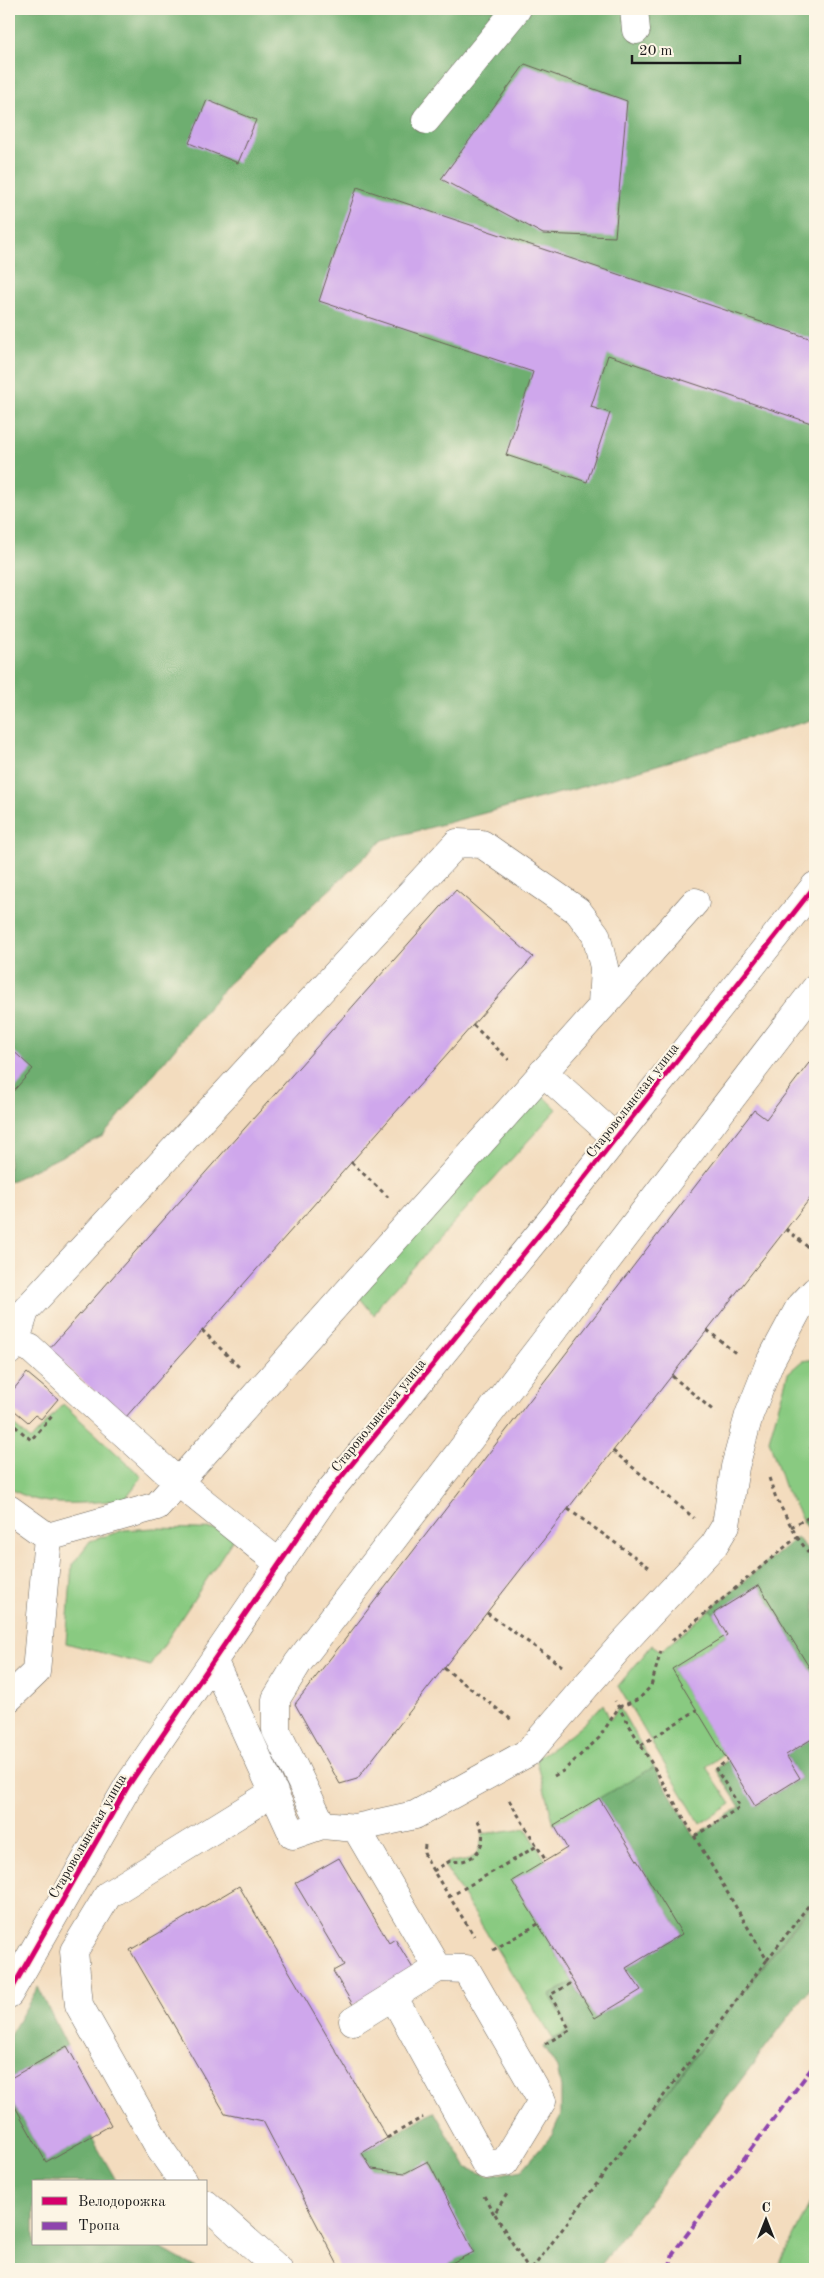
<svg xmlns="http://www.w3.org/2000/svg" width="824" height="2278" viewBox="0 0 824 2278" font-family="'Old Standard TT',serif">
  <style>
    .green { fill: #89ca81; stroke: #52734e }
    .forest { fill: #6eae6f; stroke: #456546 }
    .building { fill: #cfa7ec }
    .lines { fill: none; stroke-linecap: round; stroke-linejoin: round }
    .minor-casing { stroke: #675f55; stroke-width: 29 }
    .path { stroke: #675f55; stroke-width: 3; stroke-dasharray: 4 4; stroke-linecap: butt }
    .minor { stroke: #fff; stroke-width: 28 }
    .quiet { stroke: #8e44ad; stroke-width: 4; stroke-dasharray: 8 4; stroke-linecap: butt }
    .cycleway-casing { stroke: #fcf5e5; stroke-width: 8 }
    .cycleway { stroke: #d6006c; stroke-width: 5 }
    .labels { text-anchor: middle; stroke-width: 4.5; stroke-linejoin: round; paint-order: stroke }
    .street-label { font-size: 14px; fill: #1c1c1c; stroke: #fcf5e5 }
  </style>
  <rect width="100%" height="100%" fill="#fcf5e5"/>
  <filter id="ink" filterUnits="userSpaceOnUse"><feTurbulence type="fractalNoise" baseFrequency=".02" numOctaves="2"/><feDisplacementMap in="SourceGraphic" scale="10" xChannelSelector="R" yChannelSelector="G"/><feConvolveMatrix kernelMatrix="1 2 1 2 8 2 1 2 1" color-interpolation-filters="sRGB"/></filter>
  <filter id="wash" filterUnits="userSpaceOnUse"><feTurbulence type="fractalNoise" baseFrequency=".0096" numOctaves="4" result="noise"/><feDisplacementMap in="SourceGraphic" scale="20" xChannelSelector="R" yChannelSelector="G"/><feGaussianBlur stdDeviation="1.12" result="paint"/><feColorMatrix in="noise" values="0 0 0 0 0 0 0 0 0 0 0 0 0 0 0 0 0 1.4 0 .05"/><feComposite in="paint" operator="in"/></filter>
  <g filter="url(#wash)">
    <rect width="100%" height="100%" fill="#f3dcbe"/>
    <path class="green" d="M532,1084L557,1109L381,1303L374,1315L351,1287Z
      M815,1359V1514L803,1521L784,1486L769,1440L788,1373L802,1361Z
      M63,1404L142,1477L124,1500C86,1502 41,1511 9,1487V1421L31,1440Z
      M154,1528L239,1530L150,1666L66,1643L72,1565L90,1541L124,1530Z
      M711,1609L727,1635L672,1669L724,1754L706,1767L731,1804L700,1824L618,1686L652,1645L661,1651Z
      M603,1704L610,1720L619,1707L654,1767L554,1825L536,1758C560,1744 584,1726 603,1704Z
      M526,1828L546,1861L512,1881L573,1982L550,1995L570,2030L553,2039L444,1865L450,1861C471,1865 481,1854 482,1834Z
      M815,2193V2269H777Z"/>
    <path class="forest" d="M9,9H815V719L575,789L383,840L227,985L103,1136L9,1182Z
      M815,1514V1539L803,1521Z
      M797,1537L815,1561V1677L759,1585L714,1613L711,1609Z
      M815,1737V1897L656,2107L815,1899V1982L598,2269H439L474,2251L405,2173L372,2169L362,2153L434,2111L467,2168L489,2176L522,2170L552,2135L561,2114V2087L557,2068L543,2046L570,2030L550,1995L573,1982L595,2018L640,1990L626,1968L682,1934L599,1798L654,1767L695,1836L740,1807L716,1769L728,1760L756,1806L800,1778L786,1755Z
      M38,1987L67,2046L9,2079V2037Z
      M9,2096L46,2162L91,2136L117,2182H34V2244H153L198,2269H9Z"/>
    <g id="blocks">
      <path class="building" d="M525,64L627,101L615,237L543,234L441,179Z
        M207,100L256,120L238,163L189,143Z
        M357,187L815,340L814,424L608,355L591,407L610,413L587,482L506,455L533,372L319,301Z
        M456,890L533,957L125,1418L48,1350Z
        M9,1047L33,1069L9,1096Z
        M815,1055V1192L357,1779L340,1784L295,1704L754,1110L766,1119Z
        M27,1373L58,1399L41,1419L35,1415L28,1422L9,1406V1395Z
        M759,1585L815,1677V1737L786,1755L800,1778L755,1806L672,1669L727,1635L714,1613Z
        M599,1798L682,1934L626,1968L641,1990L595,2018L512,1881L567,1848L554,1825Z
        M339,1858L389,1943L395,1939L414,1970L353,2005L333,1971L344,1965L295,1883Z
        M239,1886L387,2138L362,2153L372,2169L405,2173L428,2161L474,2252L439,2269H340L263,2121L225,2113L130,1950Z
        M67,2046L111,2125L46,2162L9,2096V2079Z"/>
    </g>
  </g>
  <g filter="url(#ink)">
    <use href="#blocks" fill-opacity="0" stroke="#675f55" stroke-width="1"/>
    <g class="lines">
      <defs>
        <path id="minor" d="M634,9L636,30
          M426,120L517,9
          M543,1072L616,1138
          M15,1343L30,1348L178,1482L280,1564
          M9,1351L15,1343L25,1311L457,843L482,844L578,911L596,935L604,967L602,1005
          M9,1509L48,1537
          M214,1662L293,1835L322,1825L356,1828L415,1815L529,1752L624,1642L714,1545L726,1525L735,1467L749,1415L770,1362L799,1308L815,1291
          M9,1698L36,1672L48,1537L157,1506L695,902
          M322,1825L276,1730V1699L298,1663L815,989
          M9,1994L128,1786L325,1497L551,1220L815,886
          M393,1996L486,2165L505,2162L542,2101L466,1969L438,1968
          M353,2021L438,1968L356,1828
          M183,2182L160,2149L79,2005L74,1951L108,1895L274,1792
          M206,2204L278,2269"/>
      </defs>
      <use href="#minor" class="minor-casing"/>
      <path class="path" d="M473,1025L509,1060
        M351,1162L388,1197
        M786,1229L815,1253
        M202,1330L239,1367
        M707,1330L738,1355
        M672,1376L715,1412
        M9,1421L31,1440L54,1414
        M613,1451L694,1518
        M812,1465L811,1448L815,1439
        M568,1509L649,1567
        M791,1527L815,1514
        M797,1537L815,1561
        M487,1613L562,1666
        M672,1641L797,1537L776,1498L768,1475
        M444,1668L513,1721
        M641,1745L697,1710
        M554,1776L563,1771L599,1738L619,1707L639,1699L651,1686L661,1651
        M509,1800L537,1846
        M695,1836L740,1807L716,1769L728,1760
        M425,1845L424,1853L429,1864L474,1936
        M433,1871L450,1861C477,1866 492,1839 476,1818
        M449,1897L537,1846L546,1861
        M493,1950L538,1924
        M767,1960L815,1897
        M545,2044L570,2030L550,1995L573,1982
        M387,2138L423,2117
        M484,2196L494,2214L507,2194
        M495,2214L528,2269
        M532,2269L767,1960L615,1701"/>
      <use href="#minor" class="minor"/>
      <path class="quiet" d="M669,2269L673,2253L815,2064"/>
      <defs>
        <path id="cycleway" d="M9,1994L128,1786L325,1497L551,1220L815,886"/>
      </defs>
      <use href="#cycleway" class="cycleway-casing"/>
      <use href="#cycleway" class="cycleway"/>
    </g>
  </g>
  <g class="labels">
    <g class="street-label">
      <text transform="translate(632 1100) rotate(-52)" y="5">Староволынская улица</text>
      <text transform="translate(378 1415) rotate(-51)" y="5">Староволынская улица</text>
      <text transform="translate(87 1836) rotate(-60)" y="5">Староволынская улица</text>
    </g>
  </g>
  <rect width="824" height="2278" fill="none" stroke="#fcf5e5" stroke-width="30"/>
  <rect x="32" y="2180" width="175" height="65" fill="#fcf5e5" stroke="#a29e95"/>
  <rect x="42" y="2197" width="25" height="8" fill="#d6006c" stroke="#a29e95"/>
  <text x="78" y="2206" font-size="15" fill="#1c1c1c">Велодорожка</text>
  <rect x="42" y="2222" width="25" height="8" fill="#8e44ad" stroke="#a29e95"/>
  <text x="78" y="2230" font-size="15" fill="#1c1c1c">Тропа</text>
  <g transform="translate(766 2220)" stroke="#fcf5e5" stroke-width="4" paint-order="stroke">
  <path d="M0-4L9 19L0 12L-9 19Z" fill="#1c1c1c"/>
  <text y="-8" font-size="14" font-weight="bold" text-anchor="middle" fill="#1c1c1c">С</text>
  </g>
  <path d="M632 55v8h108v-8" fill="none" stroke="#1c1c1c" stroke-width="2.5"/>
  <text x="639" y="55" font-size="15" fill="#1c1c1c" stroke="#fcf5e5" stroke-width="4" paint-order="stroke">20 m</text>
</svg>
